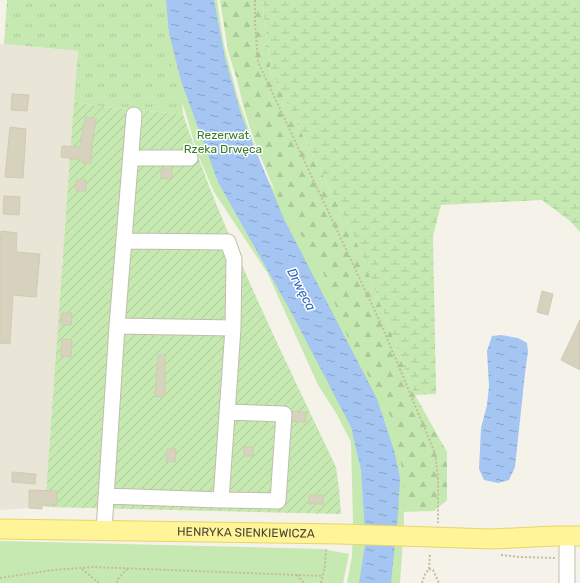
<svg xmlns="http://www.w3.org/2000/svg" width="580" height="583" viewBox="0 0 580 583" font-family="Rubik,sans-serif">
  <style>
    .residential { fill: #e9e6d7 }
    .grass { fill: url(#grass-tufts) }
    .forest { fill: url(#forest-firs) }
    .wetland { fill: url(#wetland-marsh) }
    .park { fill: #c6e9b2 }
    .garden { fill: url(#garden-furrows) }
    .water { fill: url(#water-ripples) }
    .building { fill: #d7d2be; stroke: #d2cbb1 }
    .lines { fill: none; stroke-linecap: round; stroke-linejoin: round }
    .minor-casing { stroke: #c1bdab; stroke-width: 17 }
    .major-casing { stroke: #e6d666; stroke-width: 21 }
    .path { stroke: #c3bc9c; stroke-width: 2; stroke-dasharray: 2 2; stroke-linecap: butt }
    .minor { stroke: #fff; stroke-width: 15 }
    .major { stroke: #fff498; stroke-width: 19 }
    .labels { text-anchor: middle; stroke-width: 3; stroke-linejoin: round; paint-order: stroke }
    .park-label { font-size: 12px; fill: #3a7d29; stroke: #fff }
    .street-label { font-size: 12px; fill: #494537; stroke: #fff }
    .water-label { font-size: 13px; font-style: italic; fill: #2d65b8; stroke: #fff }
  </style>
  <defs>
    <pattern id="grass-tufts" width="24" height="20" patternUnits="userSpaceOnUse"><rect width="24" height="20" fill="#c6e9b2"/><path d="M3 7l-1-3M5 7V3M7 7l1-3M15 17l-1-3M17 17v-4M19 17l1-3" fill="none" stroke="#acc99a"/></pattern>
    <pattern id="forest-firs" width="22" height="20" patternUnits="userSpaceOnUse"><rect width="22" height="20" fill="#c6e9b2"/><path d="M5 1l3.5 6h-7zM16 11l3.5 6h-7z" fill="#acc99a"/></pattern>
    <pattern id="wetland-marsh" width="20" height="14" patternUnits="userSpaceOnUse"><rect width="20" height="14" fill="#c6e9b2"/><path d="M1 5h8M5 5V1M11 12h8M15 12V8" fill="none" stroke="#acc99a"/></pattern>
    <pattern id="garden-furrows" width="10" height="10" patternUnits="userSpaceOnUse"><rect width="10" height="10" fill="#c6e9b2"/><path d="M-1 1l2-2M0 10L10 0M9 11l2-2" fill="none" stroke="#acc99a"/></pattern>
    <pattern id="water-ripples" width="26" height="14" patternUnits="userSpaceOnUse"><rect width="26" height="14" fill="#a5c5f2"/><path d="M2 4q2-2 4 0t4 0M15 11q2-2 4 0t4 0" fill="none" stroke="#88a2c5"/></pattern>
  </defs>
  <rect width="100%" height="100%" fill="#f5f3e9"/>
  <path class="residential" d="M0,44L78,51L45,507L0,510Z"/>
  <path class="grass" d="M7,0H166L181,81L183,114L102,107L74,101L78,51L4,44Z"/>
  <path class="forest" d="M220,0H262L271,72L358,245L415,395L447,452V500L434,511L400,512L289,223L268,175L255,143L244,109L237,80L228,51Z"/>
  <path class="wetland" d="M262,0H580V232L570,221L542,200L441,205L433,236L436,394L415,395L358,245L271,72Z"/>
  <path class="park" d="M163,0H217L224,45L238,98L264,173L323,272L348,338L394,423L403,475L404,526L400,583H347L352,556L353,521L351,442L336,413L318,385L268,274L214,192L198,155L170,61Z
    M0,541L323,549L349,554L343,583H0Z"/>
  <path class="garden" d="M74,101L102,107L183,114C224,236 281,351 336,467L339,489L341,514L45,507Z"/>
  <path class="water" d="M166,0H214L225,58L242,117L284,219L377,399L394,450L400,478L398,514L391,583H359L365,545V533L361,470L351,427L291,312L218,182L181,81L169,33Z
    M501,335L518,338L527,343L528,352L525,373L515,467L509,480L498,483L484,480L479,469L481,428L487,405L489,386L487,351L492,336Z"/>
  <path class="building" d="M12,94L29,95L27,111L11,110Z
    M85,117L96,119L92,144L91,163H82V160L61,157L62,146L80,147Z
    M10,127L26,129L23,178L5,177Z
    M161,169H172V179L161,178Z
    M76,180H86V191H76Z
    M4,196L20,197L19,215L3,214Z
    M1,231L17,233L16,252L40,254L36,297L13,295L10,344L0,343V246Z
    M542,291L553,294L548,315L537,312Z
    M62,313H72L71,325L61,324Z
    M580,320V370L561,360Z
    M62,339L72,340L71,357L61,356Z
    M158,355H165V396L155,397Z
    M292,411L306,412V422H292Z
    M244,447H253V456H244Z
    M167,449H176L175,462L166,461Z
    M12,472L36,474L35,484L12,482Z
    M29,490L57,491V505H42V509L29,508Z
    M310,495H323V504H309Z"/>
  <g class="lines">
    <defs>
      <path id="minor" d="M131,158H190
        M117,326L233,328
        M106,496L221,500L233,328L234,259L228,242L124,241
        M221,500L278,501L284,414L227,412
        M104,530L117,326L134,115
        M567,583V548"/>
      <g id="major">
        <path id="s1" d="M0,529L340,534L492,539L554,536H580"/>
      </g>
    </defs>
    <use href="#minor" class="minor-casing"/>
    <use href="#major" class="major-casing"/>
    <path class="path" d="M255,0V22L258,62L381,324L435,453L438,477V523
      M501,555L520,557L555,558
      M82,569L99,583
      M429,569L433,570L439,583
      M297,575L304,583
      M0,578L53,570L93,567L323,576
      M117,583L118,579L128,568
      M321,583L325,566L326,549
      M422,583L425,574L429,569L430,553"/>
    <use href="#minor" class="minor"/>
    <use href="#major" class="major"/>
  </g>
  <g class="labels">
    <g class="park-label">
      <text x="223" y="139">Rezerwat<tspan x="223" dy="14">Rzeka Drwęca</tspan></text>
    </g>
    <g class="street-label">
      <text dy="4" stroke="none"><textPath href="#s1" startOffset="246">HENRYKA SIENKIEWICZA</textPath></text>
    </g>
    <g class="water-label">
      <text transform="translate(302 289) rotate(62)" y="5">Drwęca</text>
    </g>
  </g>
</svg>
